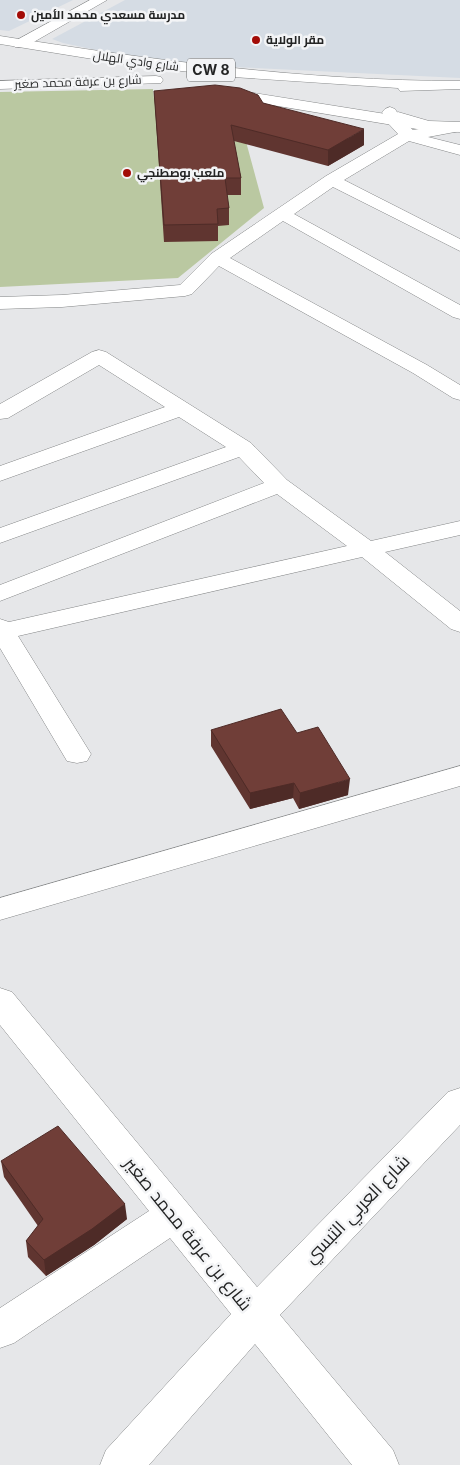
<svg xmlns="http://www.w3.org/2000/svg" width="460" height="1465" viewBox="0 0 460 1465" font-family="Inter,Cairo,sans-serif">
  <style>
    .built { fill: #d5dce4 }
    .green { fill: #bac8a1 }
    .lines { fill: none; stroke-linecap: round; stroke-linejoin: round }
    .minor-casing { stroke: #848687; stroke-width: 1 }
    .major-casing { stroke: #848687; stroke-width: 1 }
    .minor { fill: #fff; fill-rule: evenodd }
    .major { fill: #fff; fill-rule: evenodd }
    .wall { fill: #603530 }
    .shaded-wall { fill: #4e2b27 }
    .building { fill: #703e38; stroke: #4e2b27 }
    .poi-dot { fill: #a30c07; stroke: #f3f4f6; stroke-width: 2 }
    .labels { text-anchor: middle; stroke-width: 5; stroke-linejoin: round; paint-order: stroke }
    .far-poi-label { font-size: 12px; font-weight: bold; fill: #232424; stroke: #f3f4f6; text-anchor: start }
    .far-street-label { font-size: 12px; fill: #232424; stroke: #f3f4f6 }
    .shield { fill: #f3f4f6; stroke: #616263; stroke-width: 1 }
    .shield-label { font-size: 14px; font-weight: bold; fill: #232424 }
    .near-street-label { font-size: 18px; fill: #232424; stroke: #f3f4f6 }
  </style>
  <rect width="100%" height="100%" fill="#e6e7e9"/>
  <path class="built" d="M0,0H73L9,31L0,30Z
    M125,0H460V78L233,67L226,63L199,60L167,65L63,43L52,39Z"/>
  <path class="green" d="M153,89L154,99L174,98L245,138L264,208L178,278L0,287V92Z"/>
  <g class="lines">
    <defs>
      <path id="minor" d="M90,0H107L25,47H15L13,44L15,41Z
        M156,76L161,77L163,80L161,83L0,89V81Z
        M390,107L395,109L402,120L413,130L454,123L460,125V131L428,137L460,145V155L409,141L344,180L460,239V251L333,187L294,214L460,305V319L453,317L283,221L230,258L427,365L460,385V400L453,398L413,373L219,266L192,294L185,296L62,307L0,309V297L62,295L180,285L211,254L326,176L398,134L387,122L382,112L385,109Z
        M99,350L106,352L251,443L287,480L371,541L460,521V535L385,552L460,611V632L451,629L362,557L18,636L91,754L87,761L77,763L67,761L0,648V619L9,622L347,546L277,494L0,601V585L264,483L239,457L0,543V528L226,447L179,417L0,481V466L165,407L99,365L8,418L0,419V404L92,352Z
        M460,766V786L0,920V898Z
        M0,988L12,992L257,1287L448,1092L460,1088V1125L280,1315L393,1450L399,1465H352L255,1344L149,1465H100L106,1450L231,1314L170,1238L14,1343L0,1348V1308L149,1211L0,1025Z"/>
      <path id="major" d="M0,36C152,60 306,81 460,81V89L400,91L398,88L233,77L130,65L0,44Z
        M222,88L392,115L398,112L429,121L460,122V132L429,131L217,96L214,93L217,90Z"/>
    </defs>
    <use href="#minor" class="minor-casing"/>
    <use href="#major" class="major-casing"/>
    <use href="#minor" class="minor"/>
    <use href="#major" class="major"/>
  </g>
  <path class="wall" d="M154,91L263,103L364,145L328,166L234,141L241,178V195H227L229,208V225L218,226V241L164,242Z
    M211,730L297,733L348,795L299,809L293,798L250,809L211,746Z
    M1,1161L127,1219L94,1245L46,1276L28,1257L26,1241L38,1226L4,1177Z"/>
  <path class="shaded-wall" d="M364,129V145L328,166V150Z
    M350,779L348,795L299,809L300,793Z
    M294,783L293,798L250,809V793Z
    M125,1204L127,1219L94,1245L46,1276L44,1260Z"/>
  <path class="building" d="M215,85L240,88L258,95L263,103L364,129L328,150L231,125L241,178H225L229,208L217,209L218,224L164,225L154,91Z
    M281,709L297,733L318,727L350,779L300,793L294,783L250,793L211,730Z
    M58,1126L125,1204L92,1229L44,1260L26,1241L43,1219L1,1161Z"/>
  <g class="poi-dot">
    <circle cx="21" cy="15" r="5"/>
    <circle cx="256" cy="40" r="5"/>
    <circle cx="127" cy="173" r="5"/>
  </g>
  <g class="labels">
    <g class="far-poi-label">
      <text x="31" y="19">مدرسة مسعدي محمد الأمين</text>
      <text x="266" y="44">مقر الولاية</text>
      <text x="137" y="177">ملعب بوصطنجي</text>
    </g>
    <g class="far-street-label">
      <text transform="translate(136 61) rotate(8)" y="4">شارع وادي الهلال</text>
      <text transform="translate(78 82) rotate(-2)" y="4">شارع بن عرفة محمد صغير</text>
    </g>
    <rect class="shield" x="187" y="58.5" width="48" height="23" rx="4"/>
    <g class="shield-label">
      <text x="211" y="75">CW 8</text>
    </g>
    <g class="near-street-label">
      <text transform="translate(357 1209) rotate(-46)" y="6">شارع العربي التبسي</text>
      <text transform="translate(188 1234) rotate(51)" y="6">شارع بن عرفة محمد صغير</text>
    </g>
  </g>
</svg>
